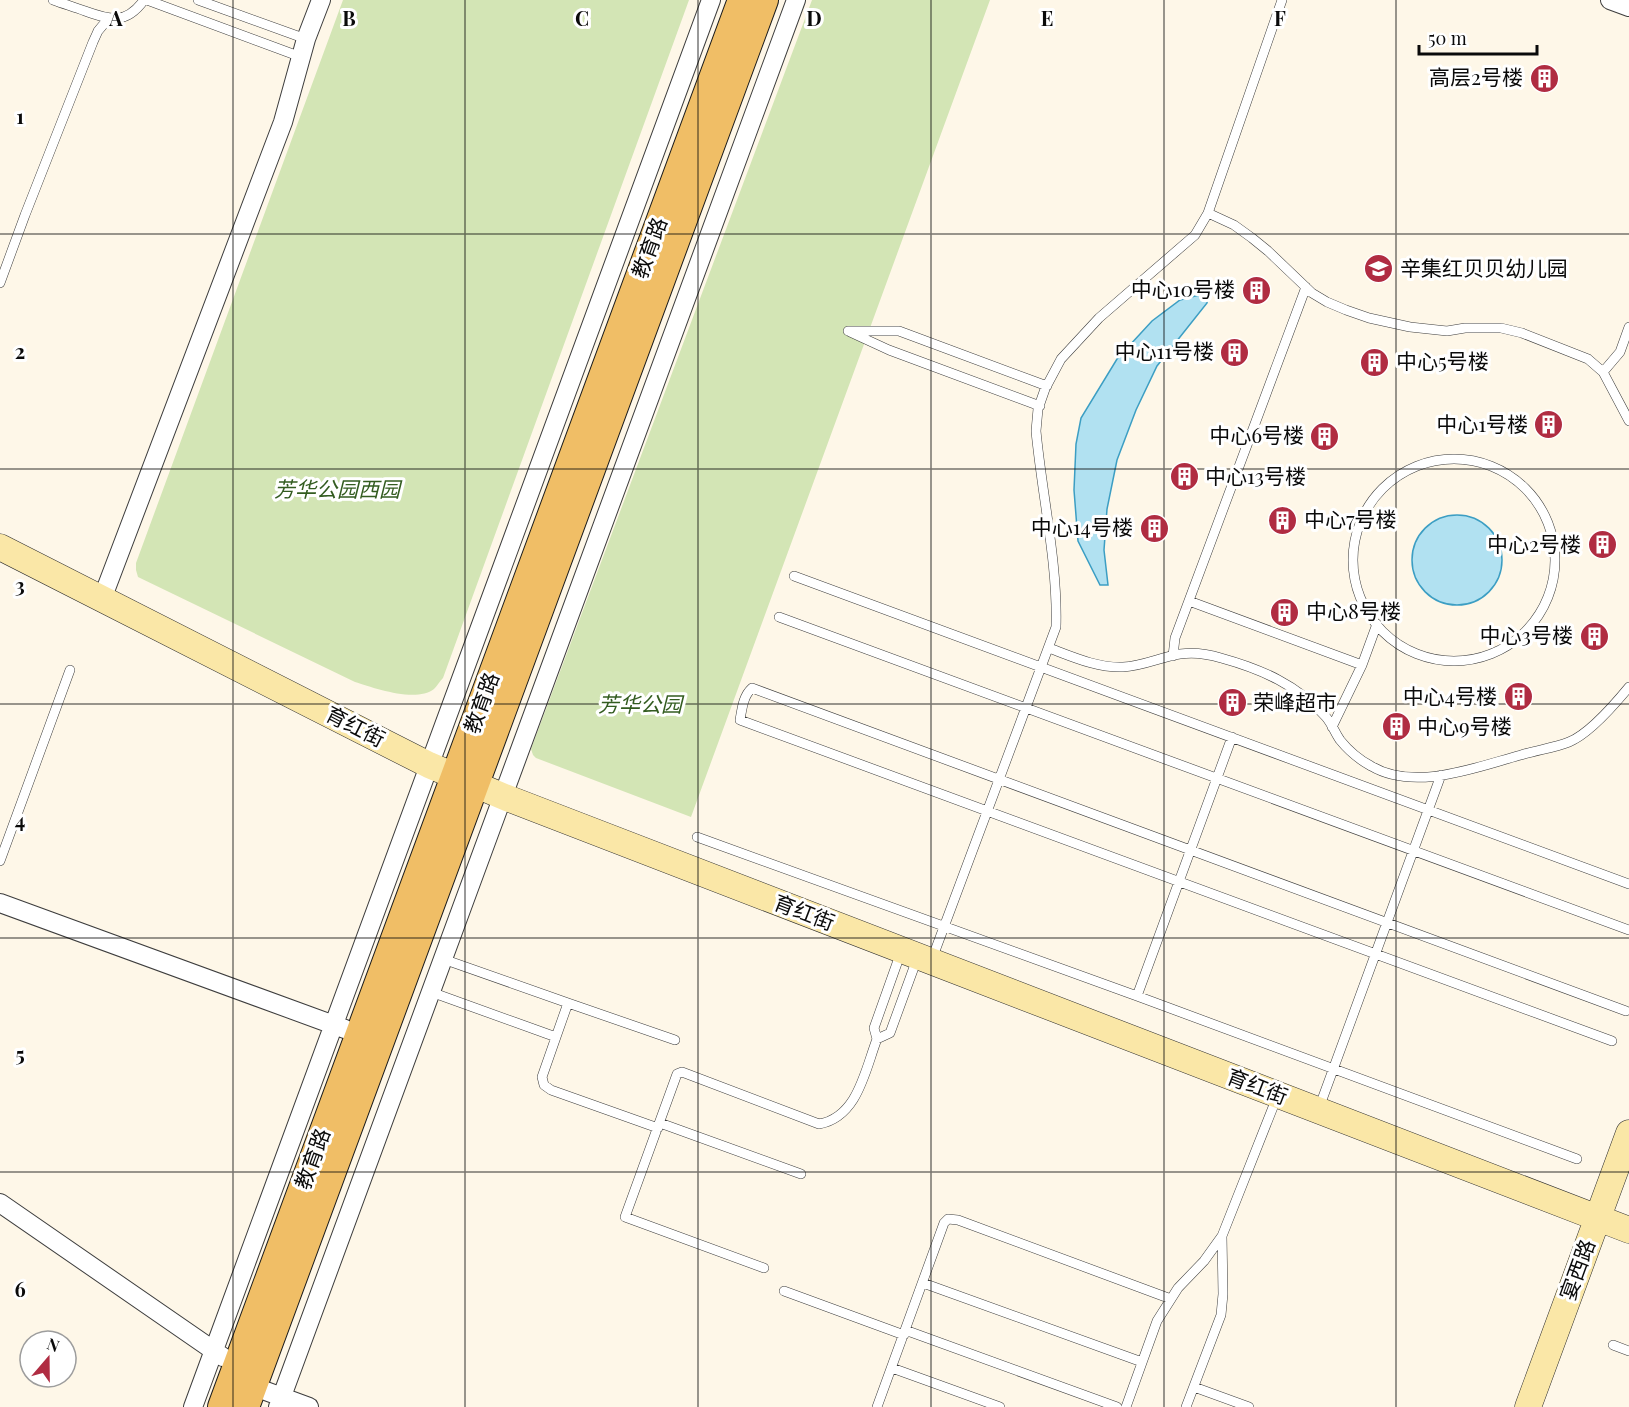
<svg xmlns="http://www.w3.org/2000/svg" width="1629" height="1407" viewBox="0 0 1629 1407" font-family="'Playfair Display','Noto Sans SC',serif">
  <style>
    .green { fill: #d3e5b5 }
    .water { fill: #b1e1f1; stroke: #3c9ec3; stroke-width: 1.5 }
    .lines { fill: none; stroke-linecap: round; stroke-linejoin: round }
    .lane-casing { stroke: #3d3d3d; stroke-width: 10 }
    .street-casing { stroke: #3d3d3d; stroke-width: 20 }
    .secondary-casing { stroke: #2c2c2c; stroke-width: 27 }
    .primary-casing { stroke: #1b1b1b; stroke-width: 30 }
    .lane { stroke: #fff; stroke-width: 9 }
    .street { stroke: #fff; stroke-width: 18 }
    .secondary { stroke: #fae7a7; stroke-width: 26 }
    .primary { stroke: #f0be66; stroke-width: 28 }
    .grid { fill: none; stroke: #0a0a0a; stroke-width: 1.5; stroke-opacity: 0.55 }
    .labels { text-anchor: middle; stroke-width: 6; stroke-linejoin: round; paint-order: stroke }
    .poi-label { font-size: 21px; fill: #0a0a0a; stroke: #fff; text-anchor: end }
    .street-label { font-size: 21px; fill: #0a0a0a; stroke: #fff }
    .park-label { font-size: 21px; font-style: italic; fill: #335c20; stroke: #fff }
    .grid-label { font-size: 20px; text-anchor: middle; font-weight: bold; fill: #0a0a0a; stroke: #fff; stroke-width: 6; stroke-linejoin: round; paint-order: stroke }
  </style>
  <rect width="100%" height="100%" fill="#fef7e8"/>
  <path class="green" d="M343,0H689L443,678C440,681 437,686 434,689C416,703 374,688 355,682L138,577L136,570V563Z
    M812,0H990L691,817L536,758L533,755L531,749Z"/>
  <path class="water" d="M1203,294L1208,296L1207,303L1157,366L1136,410L1117,460L1107,509L1104,550L1108,585H1100L1078,541L1074,490L1076,444L1081,418L1117,359L1152,321L1180,300Z
    M1412 560a45 45 0 1 1 90 0a45 45 0 1 1-90 0Z"/>
  <g class="lines">
    <defs>
      <path id="lane" d="M53,0C64,4 74,7 85,11C110,20 126,25 144,0
        M147,0L301,57
        M198,0L306,39
        M1208,213L1234,225L1252,238L1268,251L1312,293L1327,302L1346,310L1369,318L1410,327L1447,331L1465,328H1501L1522,333L1588,359L1603,372L1629,421
        M0,283L25,215L93,42L98,31L108,19
        M848,331H899L1047,386
        M850,332L889,350L1040,406
        M1603,372L1620,352L1629,327
        M1353 560a101 101 0 1 1 202 0a101 101 0 1 1-202 0Z
        M794,576L1629,884
        M1189,601L1362,665
        M779,617L1629,930
        M1049,648C1073,657 1097,668 1123,667C1143,666 1161,657 1180,654C1193,652 1208,654 1221,658C1261,669 1298,685 1326,717C1332,724 1335,733 1340,740C1348,750 1360,760 1371,766C1415,792 1476,767 1521,755C1536,750 1554,748 1569,742C1589,734 1615,704 1629,687
        M1173,656L1175,638L1306,287
        M1332,727L1362,665L1377,624
        M697,837L1137,996L1577,1159
        M0,861L70,670
        M901,952L874,1028L877,1039L890,1033L917,959
        M932,959L1056,627C1058,564 1042,495 1036,431L1038,409L1045,389L1061,359L1099,318L1195,235L1208,213L1282,0
        M431,992L556,1037L568,1003L443,959
        M1137,996L1232,737
        M568,1003L675,1040
        M556,1037L542,1077L544,1085L551,1090L658,1128
        M1612,1041L740,720C742,709 743,696 752,688L1626,1011
        M1319,1108L1441,775
        M660,1123L801,1174
        M764,1268L625,1217L677,1074L682,1072L819,1124C858,1117 865,1070 877,1039
        M923,1283L1142,1362
        M784,1291L904,1335
        M905,1330L1117,1407
        M1613,1345L1629,1351
        M892,1368L1000,1407
        M1194,1387L1249,1407
        M877,1407L944,1223L948,1219L958,1220L1171,1299
        M1126,1407L1157,1321L1178,1288L1204,1261L1222,1236L1277,1097
        M1186,1407L1221,1315L1223,1294L1222,1236"/>
      <path id="street" d="M1610,0L1629,7
        M102,599L283,122L306,39L321,0
        M0,903L345,1029
        M0,1203L223,1357
        M252,1386L309,1407
        M193,1407L711,0
        M278,1407L796,0"/>
      <path id="secondary" d="M0,547L429,765L507,798L1629,1230
        M1528,1407L1629,1133"/>
      <path id="primary" d="M222,1407L742,0
        M245,1407L764,0"/>
    </defs>
    <use href="#lane" class="lane-casing"/>
    <use href="#street" class="street-casing"/>
    <use href="#secondary" class="secondary-casing"/>
    <use href="#primary" class="primary-casing"/>
    <use href="#lane" class="lane"/>
    <use href="#street" class="street"/>
    <use href="#secondary" class="secondary"/>
    <use href="#primary" class="primary"/>
  </g>
  <path class="grid" d="M233,0V1407M465,0V1407M698,0V1407M931,0V1407M1164,0V1407M1396,0V1407M0,234H1629M0,469H1629M0,704H1629M0,938H1629M0,1172H1629"/>
  <defs>
    <symbol id="building-disc" viewBox="-11 -11 22 22"><circle r="9.5" fill="#b02c42" stroke="#fff"/><path d="M-4-6H4V6H1V3H-1V6H-4ZM-2.5-4.3h1.7v1.8h-1.7ZM.8-4.3h1.7v1.8H.8ZM-2.5-1h1.7V.8h-1.7ZM.8-1h1.7V.8H.8Z" fill="#fff"/></symbol>
    <symbol id="school-disc" viewBox="-11 -11 22 22"><circle r="9.5" fill="#b02c42" stroke="#fff"/><path d="M0-5L7-2L0 1L-7-2ZM-4 1L0 2.5L4 1V4Q0 6-4 4Z" fill="#fff"/></symbol>
  </defs>
  <g fill-rule="evenodd">
    <use href="#building-disc" x="1528" y="62" width="33" height="33"/>
    <use href="#school-disc" x="1362" y="252" width="33" height="33"/>
    <use href="#building-disc" x="1240" y="274" width="33" height="33"/>
    <use href="#building-disc" x="1218" y="336" width="33" height="33"/>
    <use href="#building-disc" x="1358" y="346" width="33" height="33"/>
    <use href="#building-disc" x="1532" y="408" width="33" height="33"/>
    <use href="#building-disc" x="1308" y="420" width="33" height="33"/>
    <use href="#building-disc" x="1168" y="460" width="33" height="33"/>
    <use href="#building-disc" x="1266" y="504" width="33" height="33"/>
    <use href="#building-disc" x="1138" y="512" width="33" height="33"/>
    <use href="#building-disc" x="1586" y="528" width="33" height="33"/>
    <use href="#building-disc" x="1268" y="596" width="33" height="33"/>
    <use href="#building-disc" x="1578" y="620" width="33" height="33"/>
    <use href="#building-disc" x="1502" y="680" width="33" height="33"/>
    <use href="#building-disc" x="1216" y="686" width="33" height="33"/>
    <use href="#building-disc" x="1380" y="710" width="33" height="33"/>
  </g>
  <g class="labels">
    <g class="poi-label">
      <text x="1523" y="85">高层2号楼</text>
      <text x="1400" y="276" text-anchor="start">辛集红贝贝幼儿园</text>
      <text x="1235" y="297">中心10号楼</text>
      <text x="1214" y="359">中心11号楼</text>
      <text x="1396" y="369" text-anchor="start">中心5号楼</text>
      <text x="1528" y="432">中心1号楼</text>
      <text x="1304" y="443">中心6号楼</text>
      <text x="1205" y="484" text-anchor="start">中心13号楼</text>
      <text x="1304" y="527" text-anchor="start">中心7号楼</text>
      <text x="1133" y="535">中心14号楼</text>
      <text x="1581" y="552">中心2号楼</text>
      <text x="1306" y="619" text-anchor="start">中心8号楼</text>
      <text x="1573" y="643">中心3号楼</text>
      <text x="1497" y="704">中心4号楼</text>
      <text x="1253" y="710" text-anchor="start">荣峰超市</text>
      <text x="1417" y="734" text-anchor="start">中心9号楼</text>
    </g>
    <g class="street-label">
      <text transform="translate(650 248) rotate(-70)" y="7">教育路</text>
      <text transform="translate(482 703) rotate(-70)" y="7">教育路</text>
      <text transform="translate(355 727) rotate(27)" y="7">育红街</text>
      <text transform="translate(804 913) rotate(21)" y="7">育红街</text>
      <text transform="translate(1257 1087) rotate(21)" y="7">育红街</text>
      <text transform="translate(313 1159) rotate(-70)" y="7">教育路</text>
      <text transform="translate(1578 1270) rotate(-70)" y="7">宴西路</text>
    </g>
    <g class="park-label">
      <text x="337" y="497">芳华公园西园</text>
      <text x="640" y="712">芳华公园</text>
    </g>
  </g>
  <g class="grid-label">
    <text x="116" y="26">A</text>
    <text x="349" y="26">B</text>
    <text x="582" y="26">C</text>
    <text x="814" y="26">D</text>
    <text x="1047" y="26">E</text>
    <text x="1280" y="26">F</text>
    <text x="20" y="124">1</text>
    <text x="20" y="359">2</text>
    <text x="20" y="593">3</text>
    <text x="20" y="828">4</text>
    <text x="20" y="1062">5</text>
    <text x="20" y="1297">6</text>
  </g>
  <g transform="translate(48 1359) rotate(20)"><circle r="28" fill="#ffffff" stroke="#9d9d9d" stroke-width="1.5"/>
  <path d="M0-4.5L10 22L0 15L-10 22Z" fill="#b02c42"/>
  <text y="-9" font-size="16" font-weight="bold" text-anchor="middle" fill="#0a0a0a">N</text>
  </g>
  <path d="M1419 45v9h118v-9" fill="none" stroke="#0a0a0a" stroke-width="3"/>
  <text x="1428" y="45" font-size="18" fill="#0a0a0a" stroke="#ffffff" stroke-width="4.5" paint-order="stroke">50 m</text>
</svg>
